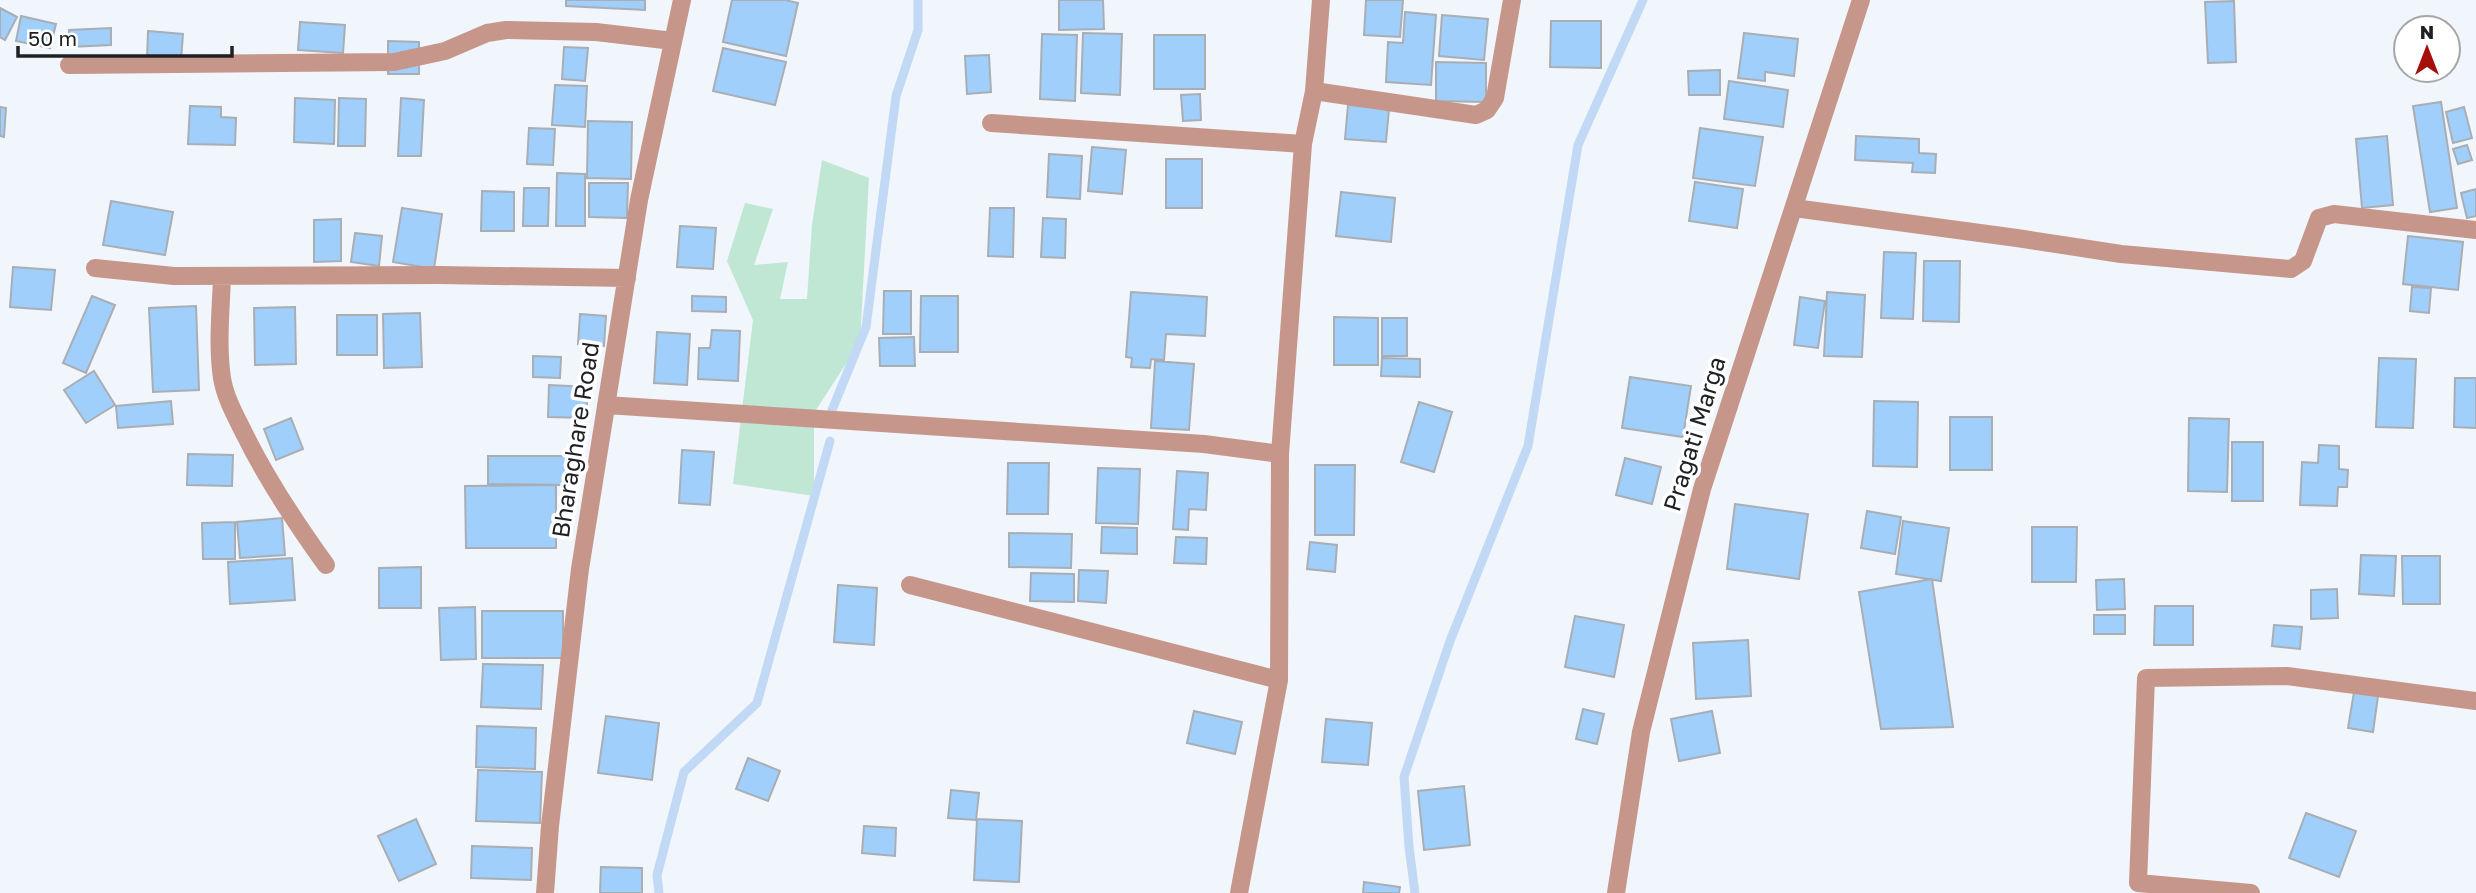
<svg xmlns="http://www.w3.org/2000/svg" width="2476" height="893" viewBox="0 0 2476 893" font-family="'Golos Text',sans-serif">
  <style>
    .green { fill: #bfe7d3 }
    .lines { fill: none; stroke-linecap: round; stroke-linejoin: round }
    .stream { stroke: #c2d9f6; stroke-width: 9 }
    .building { fill: #a0cffb; stroke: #a8aeb4; stroke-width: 2 }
    .minor { stroke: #c7968a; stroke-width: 18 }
    .labels { text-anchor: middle; stroke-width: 7; stroke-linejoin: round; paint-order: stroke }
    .street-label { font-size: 24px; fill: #1e2023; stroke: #fff }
  </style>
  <rect width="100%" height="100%" fill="#f0f6fc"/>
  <path class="green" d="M822,160L869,178L860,342L814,413V496L733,484L753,320L727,261L745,203L773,209L754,265L788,262L780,299H807L812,225Z"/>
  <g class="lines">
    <path class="stream" d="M832,410L866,327L896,96L918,30V0
      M659,893L657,875L684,772L757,703L830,441
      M1415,893L1409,847L1404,777L1450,641L1528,446L1578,145L1643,0"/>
  </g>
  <path class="building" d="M566,0H645V10L566,6Z
    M732,0H785L798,3L786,56L723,42Z
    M1059,0H1103L1104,29L1059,30Z
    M1366,0H1403L1400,37L1364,35Z
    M2234,1L2236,62L2208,63L2205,2Z
    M0,8L17,17L5,40L0,37Z
    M1405,12L1436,15L1431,85L1386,82L1388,42L1403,43Z
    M1442,15L1488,19L1484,60L1439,56Z
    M21,16L56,24L50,48L16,41Z
    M1551,21H1601V68L1550,67Z
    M300,22L345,25L343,53L298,50Z
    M111,28V45L70,47L69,30Z
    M148,31L183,34L181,61L147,60Z
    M1083,33L1122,34L1120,95L1081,93Z
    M1744,33L1798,39L1794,76L1765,72V81L1738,78Z
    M1042,34L1077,35L1075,101L1040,99Z
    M1154,35H1205V89H1154Z
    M388,41L419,42V74H388Z
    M564,47L588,48L585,81L562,79Z
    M723,48L786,62L775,105L713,91Z
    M989,55L991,92L967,94L965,56Z
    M1436,62L1486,63V102L1436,101Z
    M1720,70V95H1689L1688,71Z
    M1729,81L1788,90L1783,127L1724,119Z
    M555,85L587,86L585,127L552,125Z
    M1200,94L1201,120L1183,121L1181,95Z
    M295,98L335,100L334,144L294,142Z
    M339,98L366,99L365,146H338Z
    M401,98L424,100L421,156H398Z
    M2441,102L2457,208L2430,212L2413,106Z
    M1348,105L1389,109L1386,142L1345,139Z
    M190,106L221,107V117L236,118L235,145L188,144Z
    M0,107L6,108L4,137L0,136Z
    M2464,107L2472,138L2453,143L2446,112Z
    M588,121L632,122L631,179L587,178Z
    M529,128L555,129L553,165L527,164Z
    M1700,128L1763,137L1755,186L1693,178Z
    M1856,136L1919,139V153L1936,154L1935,173L1912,172L1913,163L1855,160Z
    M2387,136L2393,205L2362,208L2356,139Z
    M2467,145L2472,160L2458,164L2453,149Z
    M1092,147L1126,150L1122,194L1088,191Z
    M1049,154L1082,156L1080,199L1047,197Z
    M1166,159H1202V208H1166Z
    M557,173L585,174V226H556Z
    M1695,182L1743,189L1737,228L1689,221Z
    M589,183H628L627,218L589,217Z
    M524,188H549L548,226H523Z
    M2476,189V216L2467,218L2461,193Z
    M482,191L514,192V231H481Z
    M1341,192L1395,198L1391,242L1336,236Z
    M111,201L173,212L165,255L103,245Z
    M402,208L442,214L434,269L393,262Z
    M990,208H1014L1013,257L988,256Z
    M1043,218L1066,219L1065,258L1041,257Z
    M341,219V261L314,262V220Z
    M680,226L716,228L713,269L677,267Z
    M355,233L382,236L379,266L351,262Z
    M2408,236L2463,242L2458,290L2403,284Z
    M1884,252L1916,253L1913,319L1881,318Z
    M1924,261H1960L1959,322L1923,321Z
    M13,267L55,270L51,310L10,307Z
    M2412,287L2431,288L2429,313L2410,311Z
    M884,291H911V334H883Z
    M1131,292L1207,297L1205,336L1166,334L1164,360L1151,359L1150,368L1131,367L1132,358L1126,357Z
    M1827,292L1865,295L1862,357L1824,356Z
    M92,296L115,305L86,373L63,363Z
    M692,296L726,297V312L692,311Z
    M921,296H958V352H920Z
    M1800,297L1825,301L1818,348L1794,345Z
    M196,306L199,390L153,392L149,308Z
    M295,307L296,364L255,365L254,308Z
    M420,313L422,367L384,368L383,314Z
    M580,314L606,316L604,346L578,344Z
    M337,315H377V355H337Z
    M1334,317L1378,318V365H1334Z
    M1382,318H1407V356H1382Z
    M712,330L740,331L738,381L698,379L699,348H710Z
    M657,332L690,334L687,385L654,383Z
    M914,337L915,366H880L879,338Z
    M533,356L561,357L560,378L533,377Z
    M1382,358L1420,359V377L1381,376Z
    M2379,358L2416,359L2413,428L2376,427Z
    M1155,361L1194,364L1189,430L1151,428Z
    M94,371L115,405L86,423L64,390Z
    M1630,377L1691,386L1683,437L1622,428Z
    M2455,378H2476V428L2454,427Z
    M549,385L588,387L586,418L548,417Z
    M171,401L173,424L118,428L116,406Z
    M1874,401L1918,402L1917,467L1873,466Z
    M1419,402L1452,412L1434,472L1401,462Z
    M1950,417H1992V470H1950Z
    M291,418L303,449L276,460L264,429Z
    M2189,418L2229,419L2227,492L2188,491Z
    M2232,442H2263V501H2232Z
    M2319,445L2339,446V469L2348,470L2347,487H2338L2337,506L2300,505L2302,462L2318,463Z
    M682,450L714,452L710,505L679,503Z
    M188,454L233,455L232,486L187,485Z
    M488,456H573V485L488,484Z
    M1625,458L1661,467L1652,504L1616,495Z
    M1008,463H1049L1048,514H1007Z
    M1315,465H1355L1354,535H1315Z
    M1098,468L1140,469L1138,524L1096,523Z
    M1177,471L1208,473L1206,510L1189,509L1188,530L1173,529Z
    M556,485V548H466L465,486Z
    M1735,504L1808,514L1799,579L1727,569Z
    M1867,511L1901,517L1895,554L1861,548Z
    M282,518L285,555L240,558L237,522Z
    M1903,521L1949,528L1941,581L1896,574Z
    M235,522V559H203L202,523Z
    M1102,527L1137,528V554L1101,553Z
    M2032,527H2077L2076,582H2032Z
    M1009,533L1072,534L1071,568L1009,567Z
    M1176,537L1207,538L1206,564L1174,563Z
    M1310,542L1337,545L1335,572L1307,569Z
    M2361,555L2396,556L2394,596L2359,594Z
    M2402,556H2440V604H2403Z
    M292,558L295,600L230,604L228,562Z
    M421,567V608H379V568Z
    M1079,570L1108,571L1106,603L1078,601Z
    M1031,573L1074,574V602L1030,601Z
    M1932,579L1953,727L1881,729L1859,592Z
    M2124,579L2125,609L2097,610L2096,580Z
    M838,585L877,588L874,645L834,642Z
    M2337,589L2338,618L2311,619V590Z
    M2155,606H2193V645H2154Z
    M475,607L476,659L441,660L439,608Z
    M482,611H563V658H482Z
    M2094,615H2125V634H2094Z
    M1575,616L1624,625L1614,677L1565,667Z
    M2274,625L2302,627L2300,649L2272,646Z
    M1748,640L1751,696L1696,699L1693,643Z
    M483,664L543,665L541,709L481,707Z
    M2354,692L2378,696L2373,732L2348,728Z
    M1583,709L1604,714L1597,744L1576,739Z
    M1194,711L1242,722L1235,754L1187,743Z
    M1712,711L1720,753L1679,761L1671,719Z
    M606,716L659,723L652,780L598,773Z
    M1326,719L1372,723L1368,765L1322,762Z
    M477,726L536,728L535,769L476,767Z
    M748,758L780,771L768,801L736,789Z
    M478,770L542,772L540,823L476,821Z
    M1464,786L1470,845L1424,850L1418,791Z
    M951,790L979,793L976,820L948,818Z
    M2306,813L2356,831L2339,877L2289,858Z
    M416,819L436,864L399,881L378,836Z
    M977,819L1022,821L1019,882L974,880Z
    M864,826L896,828L895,856L862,853Z
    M472,846L532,848L531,880L471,878Z
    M601,867L642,868V893H600Z
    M1364,882L1400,887L1399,893H1363Z"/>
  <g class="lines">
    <path class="minor" d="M69,65L394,62L445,51L487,33L506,30L596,32L673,41
      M1314,91L1476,115L1487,110L1495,98L1512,0
      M991,123L1303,144
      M1794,208L2017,238L2121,254L2291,269L2303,261L2319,218L2334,214L2476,230
      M95,268L174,276L439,275L627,278
      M222,276C221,309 217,345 222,378C225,397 235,415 244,433C267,480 295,522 326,565
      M606,405L1204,444L1280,454
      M910,585L1279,680
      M545,893L550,826L580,569L639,200L682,0
      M1239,893L1279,680L1280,454L1303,144L1314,91L1321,0
      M1616,893L1641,732L1702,489L1861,0
      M2251,893L2138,883L2146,678L2287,676L2476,701"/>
  </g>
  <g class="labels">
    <g class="street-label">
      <text transform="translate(1695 434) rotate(-73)" y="8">Pragati Marga</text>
      <text transform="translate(576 440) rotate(-81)" y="8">Bharaghare Road</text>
    </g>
  </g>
  <g transform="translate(2427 49)"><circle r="33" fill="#ffffff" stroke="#a5a6a7" stroke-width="2"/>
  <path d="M0-5L12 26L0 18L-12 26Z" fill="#a50f0a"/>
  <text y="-10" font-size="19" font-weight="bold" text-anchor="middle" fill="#1e2023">N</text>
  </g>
  <path d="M18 46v10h214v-10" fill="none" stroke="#1e2023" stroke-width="3.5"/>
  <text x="28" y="46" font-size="21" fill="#1e2023" stroke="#ffffff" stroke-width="5" paint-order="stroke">50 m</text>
</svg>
